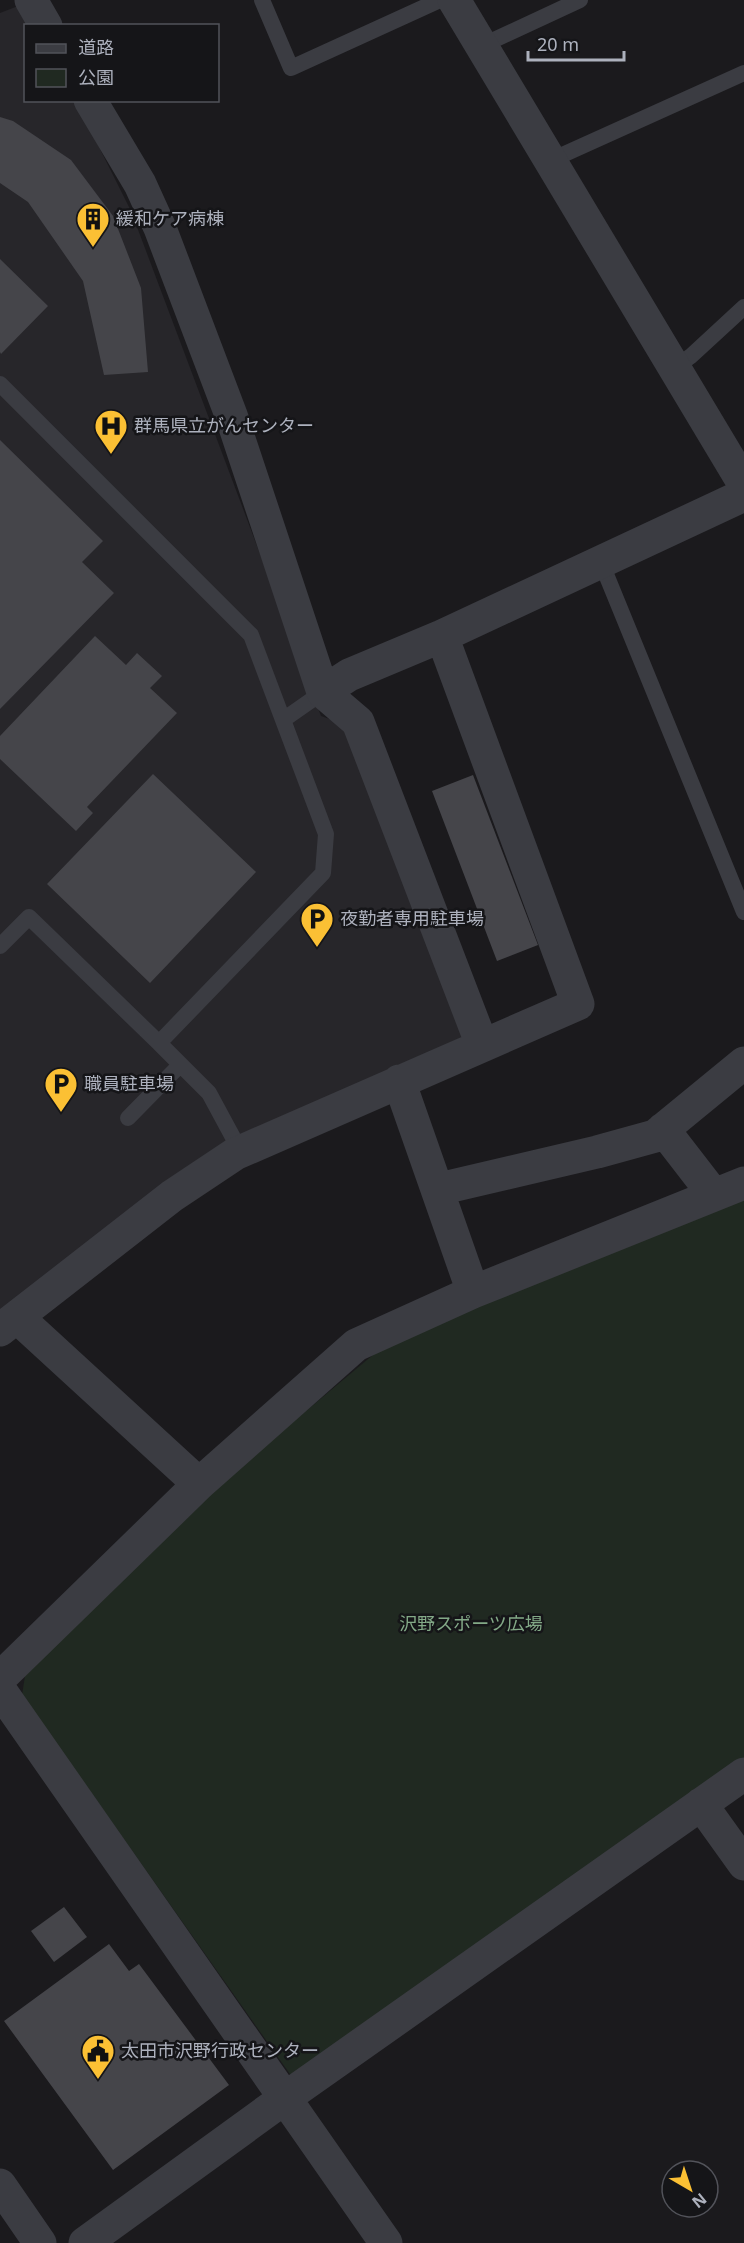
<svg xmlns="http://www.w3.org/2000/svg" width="744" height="2243" viewBox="0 0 744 2243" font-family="'Noto Sans','Noto Sans JP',sans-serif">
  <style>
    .built { fill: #27262a }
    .green { fill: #202921 }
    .building { fill: #45454a }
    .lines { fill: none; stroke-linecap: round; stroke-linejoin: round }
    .lane { stroke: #3b3c42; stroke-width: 16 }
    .street { stroke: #3b3c42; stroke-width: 33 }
    .labels { text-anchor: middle; stroke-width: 5; stroke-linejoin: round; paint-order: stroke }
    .poi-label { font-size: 18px; fill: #adb1bd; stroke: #151518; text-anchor: start }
    .park-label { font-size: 18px; fill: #83a987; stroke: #151518 }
  </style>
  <rect width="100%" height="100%" fill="#1b1a1d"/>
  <path class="built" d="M18,6L39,25L26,26V100L76,101L131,211L321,716L344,724L462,1037L236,1143L0,1316V13Z"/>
  <path class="green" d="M744,1196V1760L297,2084L22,1695L25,1676L170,1530L263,1447L386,1344Z"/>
  <path class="building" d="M0,117L13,121L71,160L113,216L141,288L148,372L104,375L83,281L28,202L0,183Z
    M0,259L48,306L1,354L0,352Z
    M0,440L103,541L82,562L114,593L0,709Z
    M95,636L126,665L137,653L162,676L150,688L177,713L87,807L93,813L76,831L0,759V736Z
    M153,774L256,872L150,983L47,884Z
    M473,775L538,945L497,961L432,791Z
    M64,1907L87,1937L54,1962L31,1931Z
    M109,1944L129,1971L139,1964L229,2085L113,2170L4,2021Z"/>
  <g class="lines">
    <path class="lane" d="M262,0L291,68L440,0
      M481,46L580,0
      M549,161L744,73
      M674,368L691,356L744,307
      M0,384L251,635L326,834L323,873L159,1043L29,917L0,946
      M601,562L744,912
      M283,720L323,692
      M159,1043L209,1093L236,1143L235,1154
      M128,1118L180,1065"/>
    <path class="street" d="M31,0L46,26
      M454,0L744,484
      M90,100L140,184L160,228L231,415L323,692L358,722L482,1045
      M323,692L349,675L442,636L744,495
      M399,1081L473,1292
      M663,1129L714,1195
      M439,1189L597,1152L655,1136L744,1063
      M17,1317L199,1484
      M0,1330L172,1196L235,1154L578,1004L442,636
      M0,1678L199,1484L356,1345L473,1292L744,1183
      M0,1690L386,2243
      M701,1804L744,1864
      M0,2185L40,2243
      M85,2243L285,2098L744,1774"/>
  </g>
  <defs>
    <symbol id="building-pin" viewBox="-11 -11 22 30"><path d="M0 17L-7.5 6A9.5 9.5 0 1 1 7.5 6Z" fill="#fbc034" stroke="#151518"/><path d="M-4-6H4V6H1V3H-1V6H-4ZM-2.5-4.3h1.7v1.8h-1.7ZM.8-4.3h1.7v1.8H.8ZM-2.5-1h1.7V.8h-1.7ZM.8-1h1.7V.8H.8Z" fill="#111"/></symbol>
    <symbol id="hospital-pin" viewBox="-11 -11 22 30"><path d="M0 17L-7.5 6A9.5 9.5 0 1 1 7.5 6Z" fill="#fbc034" stroke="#151518"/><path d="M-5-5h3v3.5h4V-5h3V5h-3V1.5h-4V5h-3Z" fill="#111"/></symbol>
    <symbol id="parking-pin" viewBox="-11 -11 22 30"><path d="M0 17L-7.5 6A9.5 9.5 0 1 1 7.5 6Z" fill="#fbc034" stroke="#151518"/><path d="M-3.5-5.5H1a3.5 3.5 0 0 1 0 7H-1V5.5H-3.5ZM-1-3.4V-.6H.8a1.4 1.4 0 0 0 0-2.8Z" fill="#111"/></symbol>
    <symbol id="civic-pin" viewBox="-11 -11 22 30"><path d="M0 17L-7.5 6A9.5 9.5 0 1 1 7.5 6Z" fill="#fbc034" stroke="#151518"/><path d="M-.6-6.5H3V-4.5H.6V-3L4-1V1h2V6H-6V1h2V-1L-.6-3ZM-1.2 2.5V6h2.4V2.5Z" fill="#111"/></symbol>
  </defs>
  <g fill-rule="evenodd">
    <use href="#building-pin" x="74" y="200" width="38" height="52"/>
    <use href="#hospital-pin" x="92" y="407" width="38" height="52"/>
    <use href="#parking-pin" x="298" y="900" width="38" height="52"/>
    <use href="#parking-pin" x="42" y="1065" width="38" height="52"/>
    <use href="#civic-pin" x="79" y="2032" width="38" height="52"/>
  </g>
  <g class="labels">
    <g class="poi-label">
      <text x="116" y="225">緩和ケア病棟</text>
      <text x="134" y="432">群馬県立がんセンター</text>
      <text x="340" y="925">夜勤者専用駐車場</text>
      <text x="84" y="1090">職員駐車場</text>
      <text x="121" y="2057">太田市沢野行政センター</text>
    </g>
    <g class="park-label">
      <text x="471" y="1630">沢野スポーツ広場</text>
    </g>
  </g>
  <rect x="24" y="24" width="195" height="78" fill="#151518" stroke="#52535a" stroke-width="1.5"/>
  <rect x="36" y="44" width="30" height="9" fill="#3b3c42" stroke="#52535a" stroke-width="1.5"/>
  <text x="78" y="54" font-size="18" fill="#adb1bd">道路</text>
  <rect x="36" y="69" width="30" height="18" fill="#202921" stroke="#52535a" stroke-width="1.5"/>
  <text x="78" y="84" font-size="18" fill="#adb1bd">公園</text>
  <g transform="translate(690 2189) rotate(141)"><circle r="28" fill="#151518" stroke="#52535a" stroke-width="1.5"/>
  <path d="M0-4.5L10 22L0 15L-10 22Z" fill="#fbc034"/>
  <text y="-9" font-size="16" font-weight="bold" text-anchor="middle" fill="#adb1bd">N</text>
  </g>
  <path d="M528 51v9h96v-9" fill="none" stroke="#adb1bd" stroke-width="3"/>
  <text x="537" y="51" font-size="18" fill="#adb1bd" stroke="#151518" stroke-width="4.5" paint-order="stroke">20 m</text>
</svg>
